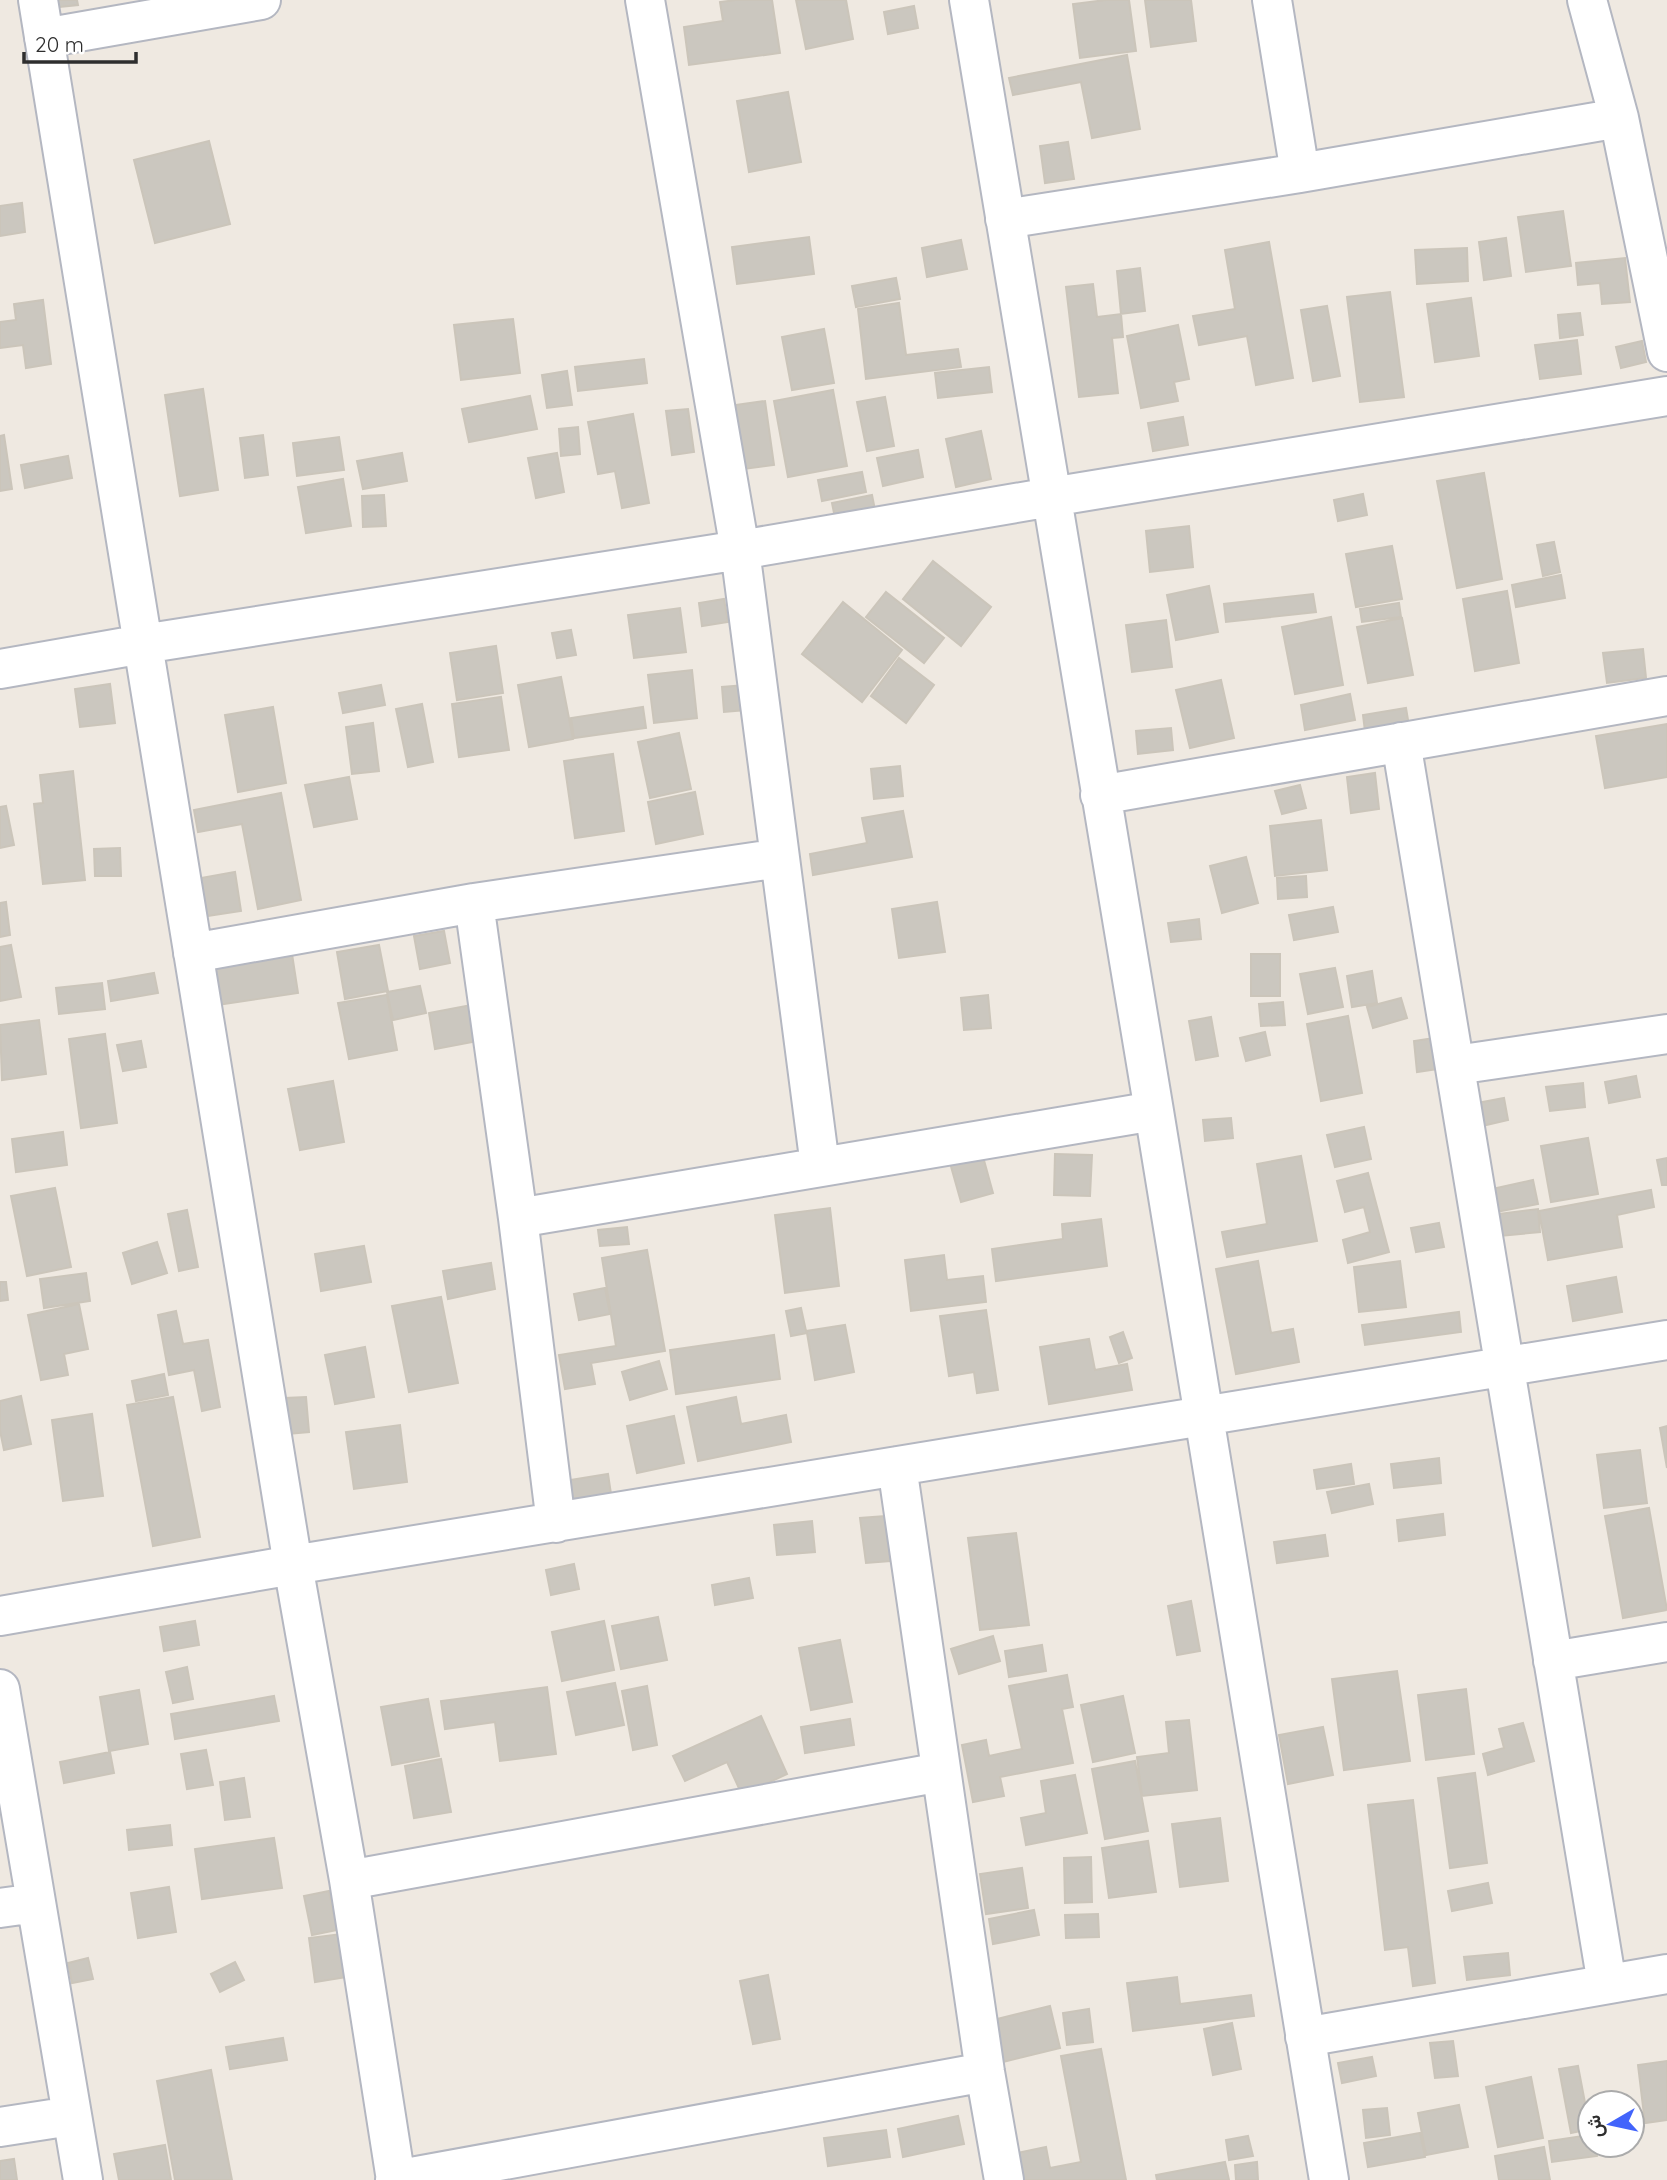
<svg xmlns="http://www.w3.org/2000/svg" width="1667" height="2180" viewBox="0 0 1667 2180" font-family="Quicksand,Vazirmatn,sans-serif">
  <style>
    .building { fill: #cbc7bf; stroke: #cbc5ba; stroke-width: 2 }
    .lines { fill: none; stroke-linecap: round; stroke-linejoin: round }
    .minor-casing { stroke: #b4b7c1; stroke-width: 42 }
    .minor { stroke: #fff; stroke-width: 38 }
  </style>
  <rect width="100%" height="100%" fill="#efe9e1"/>
  <path class="building" d="M50,0H77L78,5L50,8Z
    M736,0H772L780,53L689,65L684,27L723,21L720,2Z
    M796,0H846L853,39L806,49Z
    M1106,0H1129L1136,51L1080,58L1073,4Z
    M1145,0H1191L1196,41L1151,47Z
    M914,6L918,28L888,34L884,12Z
    M1127,55L1140,129L1092,138L1081,82L1013,95L1009,78Z
    M788,92L801,162L749,172L737,101Z
    M209,141L230,224L155,243L134,160Z
    M1068,142L1074,179L1045,183L1040,146Z
    M22,203L25,232L0,236V206Z
    M1563,211L1571,266L1526,272L1518,217Z
    M809,237L814,274L737,284L732,247Z
    M1506,238L1511,276L1484,280L1479,242Z
    M961,240L967,269L927,277L922,248Z
    M1269,242L1293,378L1256,385L1247,336L1199,345L1193,316L1235,309L1225,250Z
    M1467,248L1468,281L1417,284L1415,250Z
    M1625,258L1630,302L1602,304L1600,283L1578,285L1576,263Z
    M1140,268L1145,311L1121,314L1117,271Z
    M896,278L900,299L856,307L852,286Z
    M1093,284L1097,317L1121,314L1123,337L1112,338L1118,393L1079,397L1066,287Z
    M1390,292L1404,397L1360,402L1347,297Z
    M1471,298L1479,356L1435,362L1427,304Z
    M43,300L51,364L26,368L23,345L0,348V322L16,320L14,304Z
    M899,303L906,355L958,349L961,367L866,379L858,309Z
    M1327,306L1340,376L1313,381L1301,310Z
    M1580,313L1583,335L1560,338L1558,315Z
    M513,319L520,373L461,380L454,325Z
    M1178,325L1189,379L1174,382L1178,401L1141,408L1127,336Z
    M824,329L834,383L792,390L782,337Z
    M1577,340L1581,374L1540,379L1535,345Z
    M1642,341L1646,362L1621,368L1616,347Z
    M644,359L647,383L578,391L575,367Z
    M989,367L992,392L938,398L935,373Z
    M567,371L572,405L547,408L542,375Z
    M203,389L218,490L180,496L165,395Z
    M833,390L847,466L788,477L774,401Z
    M530,396L537,429L469,442L462,409Z
    M885,397L894,446L867,451L857,402Z
    M765,401L774,465L744,469L735,405Z
    M688,409L694,452L672,455L666,411Z
    M633,414L649,503L622,508L615,471L598,474L588,422Z
    M1183,417L1188,445L1153,451L1148,423Z
    M578,427L580,454L561,456L559,429Z
    M981,431L991,479L956,487L946,439Z
    M4,435L12,489L0,491V436Z
    M263,435L268,475L245,478L240,438Z
    M339,437L344,470L297,476L293,443Z
    M918,450L923,477L883,486L877,458Z
    M402,453L407,481L363,489L357,461Z
    M557,453L564,492L536,498L528,458Z
    M68,456L72,478L25,488L21,465Z
    M862,472L866,492L822,501L818,480Z
    M1484,473L1502,579L1457,588L1437,481Z
    M343,479L351,526L306,533L298,487Z
    M1363,494L1367,515L1338,521L1334,500Z
    M384,495L386,526L363,527L362,496Z
    M872,495L877,520L837,528L832,503Z
    M1189,526L1193,567L1150,572L1146,531Z
    M1554,542L1560,572L1543,576L1537,545Z
    M1392,546L1402,599L1356,607L1346,554Z
    M933,561L991,607L961,646L903,599Z
    M1561,575L1565,598L1516,607L1512,585Z
    M1209,586L1218,632L1176,640L1167,595Z
    M1507,591L1519,663L1475,671L1463,599Z
    M886,592L944,638L924,663L866,617Z
    M1313,594L1316,612L1226,622L1224,604Z
    M724,599L728,622L702,626L699,603Z
    M843,602L902,650L862,702L802,654Z
    M1399,603L1401,617L1362,622L1360,609Z
    M680,608L686,652L634,658L628,615Z
    M1331,617L1343,685L1295,694L1282,627Z
    M1402,618L1413,675L1368,683L1357,627Z
    M1166,620L1172,667L1132,672L1126,625Z
    M571,630L576,655L557,658L552,633Z
    M496,646L503,693L457,700L450,653Z
    M1643,649L1646,678L1607,683L1603,653Z
    M899,658L934,685L906,723L871,696Z
    M692,670L697,718L654,723L648,675Z
    M561,677L573,739L529,747L518,685Z
    M1221,680L1234,738L1190,748L1176,690Z
    M110,684L115,723L80,727L75,689Z
    M381,685L385,705L343,713L339,693Z
    M745,685L746,710L724,712L722,687Z
    M1350,694L1355,720L1305,730L1301,705Z
    M501,697L509,750L459,757L452,704Z
    M422,704L433,762L408,767L396,709Z
    M273,707L286,783L238,792L225,715Z
    M643,707L646,728L574,738L571,718Z
    M1406,708L1410,732L1366,739L1363,715Z
    M373,723L379,771L352,774L346,727Z
    M1667,724V777L1605,788L1596,736Z
    M1171,728L1173,750L1138,754L1136,731Z
    M679,733L691,789L650,798L638,742Z
    M613,754L624,831L575,838L564,761Z
    M900,766L903,796L874,799L871,769Z
    M73,771L85,880L43,884L34,804L43,803L40,775Z
    M1375,773L1379,809L1351,813L1347,777Z
    M349,777L357,819L314,827L305,785Z
    M1300,785L1306,808L1282,814L1275,791Z
    M695,792L703,834L656,844L648,802Z
    M281,793L301,900L258,909L242,824L198,832L194,810Z
    M6,806L14,845L0,848V807Z
    M903,811L912,857L813,875L810,854L867,843L862,818Z
    M1321,820L1327,870L1275,876L1270,826Z
    M120,848L121,876H95L94,849Z
    M1246,857L1258,903L1222,913L1210,866Z
    M235,872L241,911L207,916L201,878Z
    M1306,876L1307,897L1278,899L1277,878Z
    M6,902L10,935L0,937V903Z
    M937,902L945,952L899,958L892,909Z
    M1333,907L1338,932L1294,940L1289,915Z
    M1199,919L1201,939L1171,942L1168,923Z
    M444,931L450,963L420,969L414,936Z
    M290,941L298,993L210,1006L203,954Z
    M11,945L21,997L0,1001V947Z
    M379,945L388,991L345,999L337,952Z
    M1251,954H1280V996H1251Z
    M1335,968L1343,1007L1308,1014L1300,974Z
    M1372,971L1377,1003L1352,1007L1347,976Z
    M154,973L158,993L111,1001L108,981Z
    M102,983L105,1009L59,1014L56,988Z
    M420,986L426,1013L393,1020L387,992Z
    M387,995L397,1050L349,1059L338,1003Z
    M988,995L991,1028L964,1030L961,998Z
    M1401,998L1407,1018L1373,1028L1367,1007Z
    M1283,1002L1285,1025L1261,1026L1259,1004Z
    M477,1004L483,1040L435,1049L429,1013Z
    M1348,1016L1362,1093L1321,1101L1307,1024Z
    M1211,1017L1218,1056L1196,1060L1189,1021Z
    M39,1020L46,1074L2,1080L0,1025Z
    M1265,1032L1270,1055L1246,1061L1240,1038Z
    M105,1034L117,1123L81,1128L69,1039Z
    M1441,1037L1445,1068L1417,1072L1414,1041Z
    M141,1041L146,1067L123,1071L117,1045Z
    M1636,1076L1640,1097L1609,1103L1605,1082Z
    M333,1081L344,1142L300,1150L288,1089Z
    M1583,1083L1585,1107L1550,1111L1546,1087Z
    M1504,1098L1508,1120L1482,1126L1477,1103Z
    M1231,1118L1233,1138L1205,1141L1203,1120Z
    M1364,1127L1371,1159L1335,1167L1327,1135Z
    M63,1132L67,1165L16,1172L12,1139Z
    M1588,1138L1598,1194L1551,1202L1541,1146Z
    M982,1153L993,1193L961,1202L950,1163Z
    M1055,1154L1092,1155L1090,1196L1054,1195Z
    M1301,1156L1317,1241L1227,1257L1222,1232L1267,1224L1257,1164Z
    M1667,1158V1185H1662L1657,1160Z
    M1368,1173L1389,1252L1348,1263L1343,1240L1370,1232L1364,1207L1345,1212L1337,1181Z
    M1533,1180L1538,1204L1496,1212L1492,1189Z
    M55,1188L71,1267L27,1276L11,1196Z
    M1651,1190L1654,1207L1617,1215L1622,1247L1548,1260L1539,1211Z
    M830,1208L839,1286L785,1293L775,1215Z
    M1538,1209L1540,1232L1500,1236L1498,1214Z
    M187,1210L198,1267L179,1271L168,1214Z
    M1101,1219L1107,1266L996,1281L992,1249L1063,1239L1062,1224Z
    M1439,1223L1444,1247L1416,1252L1411,1228Z
    M627,1227L629,1244L600,1246L598,1230Z
    M157,1242L167,1273L132,1284L123,1253Z
    M364,1246L371,1282L321,1291L315,1254Z
    M647,1250L665,1351L591,1363L595,1384L565,1389L559,1355L616,1346L602,1258Z
    M944,1255L947,1280L983,1276L986,1302L911,1311L905,1260Z
    M1258,1261L1271,1333L1293,1329L1299,1362L1236,1374L1216,1269Z
    M1400,1261L1406,1307L1359,1312L1354,1267Z
    M491,1263L495,1289L448,1299L443,1271Z
    M86,1273L90,1301L44,1308L40,1279Z
    M1616,1277L1622,1312L1573,1321L1567,1286Z
    M0,1282H6L8,1300L0,1301Z
    M605,1288L610,1314L579,1320L574,1294Z
    M441,1297L458,1383L409,1392L392,1306Z
    M79,1304L88,1349L64,1354L68,1375L41,1380L28,1315Z
    M801,1308L806,1331L845,1325L854,1372L815,1380L807,1333L791,1336L786,1311Z
    M986,1310L998,1390L977,1393L974,1372L949,1376L940,1316Z
    M176,1311L183,1344L208,1340L220,1407L202,1411L194,1370L169,1375L158,1315Z
    M1459,1312L1461,1332L1365,1345L1362,1325Z
    M1123,1332L1132,1358L1119,1363L1110,1337Z
    M774,1335L780,1379L676,1394L670,1350Z
    M1089,1339L1095,1370L1127,1364L1132,1390L1049,1404L1040,1347Z
    M365,1347L374,1397L335,1404L325,1355Z
    M659,1361L667,1389L630,1400L622,1372Z
    M164,1374L168,1395L136,1401L132,1381Z
    M21,1396L31,1444L4,1450L0,1431V1401Z
    M173,1397L200,1537L153,1546L127,1405Z
    M306,1397L309,1432L288,1434L285,1398Z
    M736,1397L741,1424L786,1415L791,1442L698,1461L687,1407Z
    M92,1414L103,1496L63,1501L52,1420Z
    M674,1416L684,1463L637,1473L627,1426Z
    M400,1425L407,1482L354,1489L346,1432Z
    M1667,1426V1468L1660,1428Z
    M1640,1450L1647,1503L1604,1508L1597,1455Z
    M1439,1458L1441,1483L1394,1488L1391,1464Z
    M1351,1464L1354,1484L1317,1489L1314,1470Z
    M608,1474L611,1494L572,1499L570,1480Z
    M1369,1484L1373,1504L1332,1513L1327,1492Z
    M1649,1508L1667,1610L1623,1618L1605,1516Z
    M1443,1514L1445,1535L1399,1541L1397,1520Z
    M885,1516L890,1561L866,1563L860,1518Z
    M812,1521L815,1552L777,1555L774,1525Z
    M1016,1533L1029,1625L980,1630L968,1538Z
    M1325,1535L1328,1556L1277,1563L1274,1542Z
    M574,1564L579,1589L551,1595L546,1570Z
    M749,1578L753,1598L715,1605L712,1585Z
    M1191,1601L1200,1651L1177,1655L1168,1606Z
    M658,1617L667,1660L621,1669L612,1626Z
    M195,1621L199,1645L164,1651L160,1627Z
    M604,1621L614,1670L562,1681L552,1632Z
    M993,1636L1000,1661L959,1674L951,1649Z
    M840,1640L852,1702L811,1710L799,1648Z
    M1042,1645L1046,1671L1009,1677L1005,1651Z
    M187,1667L193,1699L173,1703L166,1672Z
    M1397,1671L1410,1761L1344,1770L1332,1679Z
    M1067,1675L1073,1707L1062,1709L1073,1763L1000,1777L1004,1796L973,1802L962,1745L986,1740L989,1756L1022,1749L1009,1686Z
    M615,1683L624,1725L576,1735L567,1692Z
    M647,1686L657,1745L633,1750L622,1691Z
    M547,1687L556,1754L500,1761L495,1722L445,1729L441,1701Z
    M1466,1689L1474,1754L1426,1760L1418,1695Z
    M139,1690L148,1744L109,1751L100,1697Z
    M274,1696L279,1721L175,1739L171,1714Z
    M1123,1696L1135,1753L1093,1762L1081,1705Z
    M428,1699L439,1756L392,1765L381,1707Z
    M761,1716L787,1774L742,1795L727,1762L685,1781L673,1756Z
    M850,1719L854,1745L805,1753L801,1727Z
    M1189,1720L1197,1790L1142,1796L1137,1757L1169,1753L1166,1722Z
    M1523,1723L1534,1761L1488,1775L1483,1754L1504,1748L1499,1729Z
    M1323,1727L1333,1775L1288,1784L1279,1735Z
    M206,1750L213,1785L187,1789L181,1754Z
    M110,1752L114,1773L64,1783L60,1762Z
    M441,1759L451,1812L414,1818L405,1766Z
    M1135,1761L1148,1831L1105,1839L1092,1769Z
    M1475,1773L1487,1863L1450,1868L1438,1778Z
    M1075,1775L1087,1833L1026,1845L1021,1818L1046,1813L1041,1781Z
    M244,1778L250,1817L225,1820L220,1782Z
    M1413,1800L1435,1983L1413,1986L1408,1947L1385,1950L1368,1805Z
    M1220,1818L1228,1881L1180,1887L1172,1824Z
    M170,1825L172,1845L129,1850L127,1830Z
    M274,1838L282,1888L202,1899L195,1849Z
    M1148,1841L1156,1892L1109,1898L1102,1848Z
    M1091,1857L1092,1902L1065,1903L1064,1858Z
    M1022,1868L1028,1908L986,1914L980,1874Z
    M1488,1883L1492,1903L1452,1911L1448,1891Z
    M169,1887L176,1932L138,1938L131,1893Z
    M329,1891L337,1930L312,1935L304,1896Z
    M1034,1910L1039,1935L993,1944L989,1919Z
    M1098,1914L1099,1937L1066,1938L1065,1915Z
    M341,1934L347,1977L315,1982L309,1938Z
    M1508,1953L1510,1975L1467,1980L1464,1957Z
    M88,1958L93,1979L72,1983L68,1963Z
    M235,1962L244,1980L220,1992L211,1974Z
    M768,1975L780,2039L753,2044L740,1981Z
    M1177,1977L1180,2004L1251,1995L1254,2016L1133,2031L1127,1983Z
    M1050,2006L1060,2048L995,2064L985,2022Z
    M1089,2009L1093,2042L1067,2045L1063,2013Z
    M1232,2023L1241,2069L1213,2075L1204,2029Z
    M283,2038L287,2060L230,2069L226,2047Z
    M1453,2041L1458,2076L1435,2078L1430,2043Z
    M1101,2049L1126,2180H1022L1017,2153L1046,2147L1050,2168L1081,2162L1061,2056Z
    M1372,2057L1376,2076L1342,2083L1338,2063Z
    M1667,2061V2120L1645,2123L1638,2065Z
    M1578,2066L1590,2129L1571,2133L1559,2069Z
    M211,2070L232,2180H175L157,2081Z
    M1531,2077L1543,2138L1498,2147L1486,2087Z
    M1459,2105L1468,2147L1426,2155L1418,2113Z
    M1387,2108L1390,2135L1366,2138L1363,2110Z
    M958,2116L964,2144L903,2157L898,2129Z
    M886,2130L890,2157L828,2166L824,2138Z
    M1420,2133L1425,2157L1368,2167L1364,2143Z
    M1590,2135V2145H1595L1597,2156L1552,2162L1549,2141Z
    M1248,2136L1253,2156L1229,2160L1226,2140Z
    M165,2145L171,2180H119L114,2154Z
    M1544,2147L1550,2180H1499L1495,2156Z
    M14,2159L17,2180H0V2161Z
    M1225,2162L1229,2180H1157L1156,2175Z
    M1257,2162L1258,2180H1236L1235,2165Z"/>
  <g class="lines">
    <defs>
      <path id="minor" d="M38,0L293,1565L349,1880L396,2180
        M645,0L740,550L820,1166
        M969,0L1154,1111L1329,2180
        M1272,0L1300,173
        M1587,0L1619,118L1667,352
        M44,38L261,0
        M1005,219L1300,173L1619,118
        M0,669L143,644L740,550L1051,497L1667,396
        M1401,742L1607,1984
        M1100,795L1667,696
        M474,903L518,1218L556,1523
        M193,953L474,903L780,858
        M1456,1065L1667,1034
        M518,1218L1154,1111
        M897,1466L985,2072L1004,2180
        M0,1616L293,1565L1667,1340
        M1553,1661L1667,1642
        M0,1689L83,2180
        M349,1880L941,1772
        M0,1908L36,1903
        M1305,2037L1667,1974
        M0,2127L71,2116
        M395,2180L985,2072"/>
    </defs>
    <use href="#minor" class="minor-casing"/>
    <use href="#minor" class="minor"/>
  </g>
  <g transform="translate(1611 2124) rotate(261)"><circle r="33" fill="#ffffff" stroke="#ababab" stroke-width="2"/>
  <path d="M0-5L12 26L0 18L-12 26Z" fill="#4264fb"/>
  <text y="-10" font-size="19" font-weight="bold" text-anchor="middle" fill="#2e2e2e">ش</text>
  </g>
  <path d="M24 52v10h112v-10" fill="none" stroke="#2e2e2e" stroke-width="3.5"/>
  <text x="35" y="52" font-size="21" fill="#2e2e2e" stroke="#ffffff" stroke-width="5" paint-order="stroke">20 m</text>
</svg>
